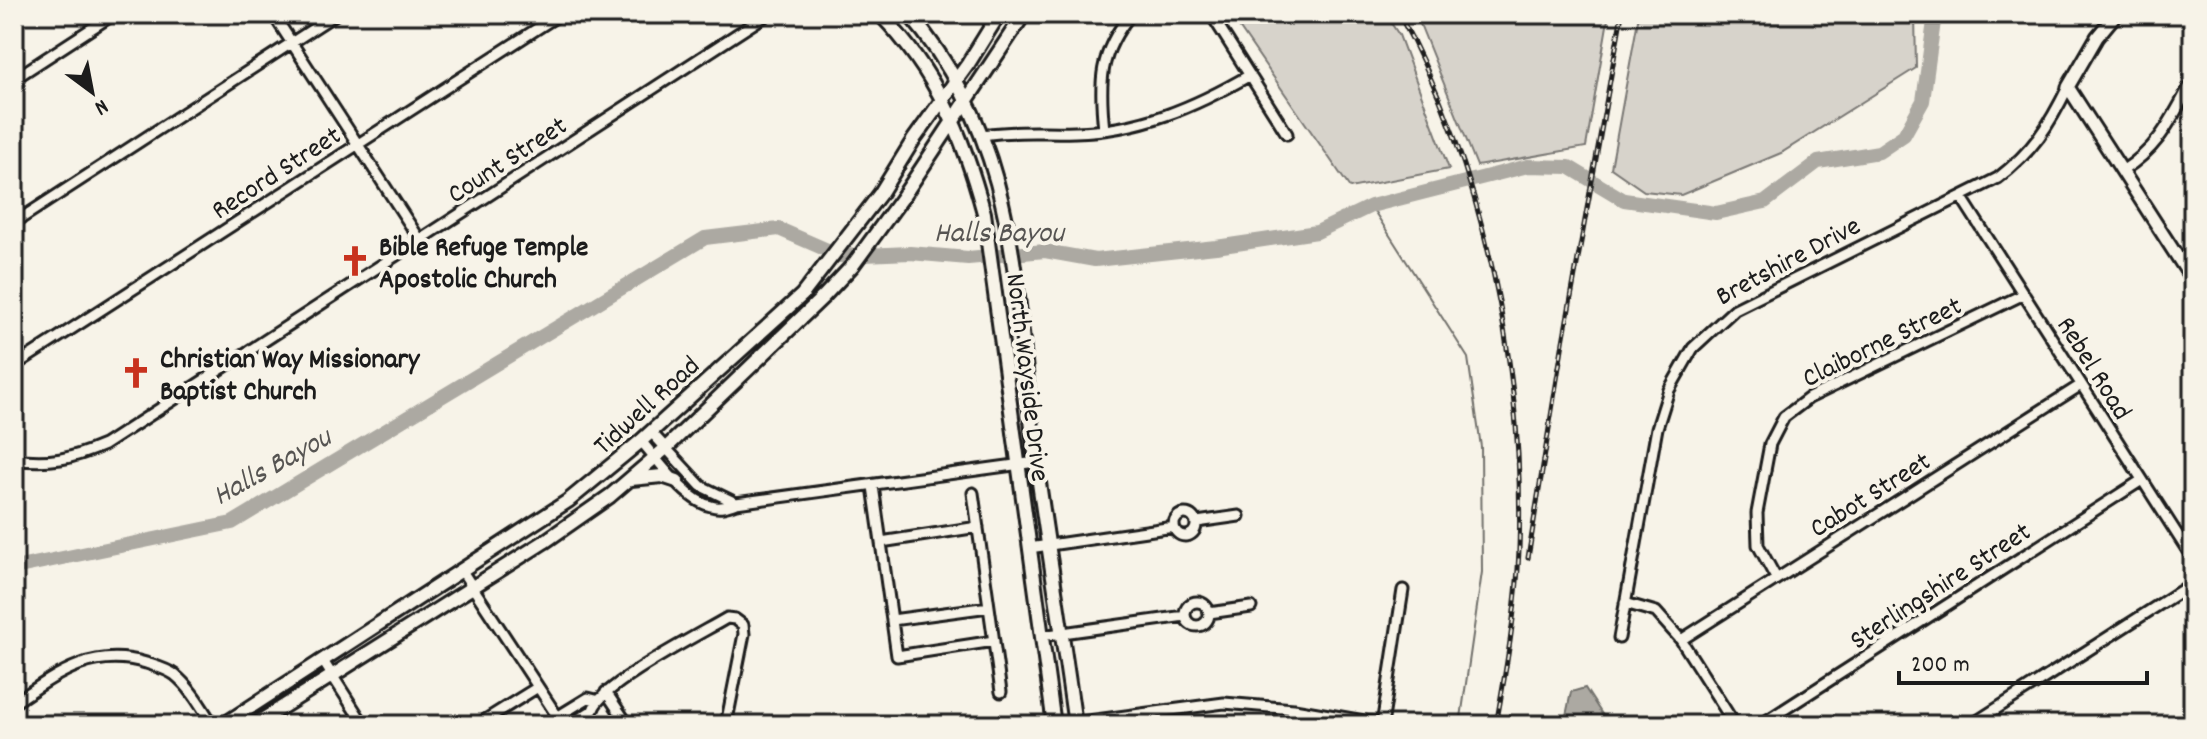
<svg xmlns="http://www.w3.org/2000/svg" width="2207" height="739" viewBox="0 0 2207 739" font-family="Dekko,sans-serif">
  <style>
    .green { fill: #d7d3cb; stroke: #7a7874; stroke-width: 2 }
    .water { fill: #aca9a2; stroke: #72716c; stroke-width: 2 }
    .lines { fill: none; stroke-linecap: round; stroke-linejoin: round }
    .stream { stroke: #72716c; stroke-width: 2 }
    .river { stroke: #aca9a2; stroke-width: 14 }
    .minor-casing { stroke: #1c1c1c; stroke-width: 15 }
    .tertiary-casing { stroke: #1c1c1c; stroke-width: 17 }
    .secondary-casing { stroke: #1c1c1c; stroke-width: 18 }
    .minor { stroke: #f7f3e8; stroke-width: 9 }
    .tertiary { stroke: #f7f3e8; stroke-width: 11 }
    .secondary { stroke: #f7f3e8; stroke-width: 12 }
    .rail-casing { stroke: #1c1c1c; stroke-width: 5 }
    .rail { stroke: #f7f3e8; stroke-width: 2; stroke-dasharray: 6; stroke-linecap: butt }
    .labels { text-anchor: middle; stroke-width: 8; stroke-linejoin: round; paint-order: stroke }
    .street-label { font-size: 28px; fill: #1c1c1c; stroke: #f7f3e8 }
    .poi-label { font-size: 28px; font-weight: bold; fill: #1c1c1c; stroke: #f7f3e8; text-anchor: start }
    .water-label { font-size: 30px; font-style: italic; fill: #565452; stroke: #f7f3e8 }
  </style>
  <rect width="100%" height="100%" fill="#f7f3e8"/>
  <filter id="ink" filterUnits="userSpaceOnUse"><feTurbulence type="fractalNoise" baseFrequency=".0125" numOctaves="2"/><feDisplacementMap in="SourceGraphic" scale="16" xChannelSelector="R" yChannelSelector="G"/><feConvolveMatrix kernelMatrix="1 2 1 2 8 2 1 2 1" color-interpolation-filters="sRGB"/></filter>
  <g filter="url(#ink)">
    <path class="green" d="M1230,14H1385L1399,35L1449,169L1350,188Z
      M1416,14H1609L1586,147L1477,166Z
      M1639,14H1915L1916,68L1781,153L1681,195L1644,191L1611,168Z"/>
    <path class="water" d="M1585,688L1609,725H1564L1571,692Z"/>
    <g class="lines">
      <path class="stream" d="M1371,206L1468,358L1481,447L1482,572L1460,725"/>
      <path class="river" d="M14,568L232,523L705,238L779,229L841,256L910,253L968,258L1045,251L1095,260L1216,247L1317,232L1371,206L1528,166L1569,167L1624,200L1716,213L1765,202L1818,162L1879,152L1904,135L1923,101L1935,14"/>
      <defs>
        <path id="minor" d="M273,14L420,240
          M1211,14L1287,134
          M14,79L114,14
          M1104,130C1099,82 1099,53 1131,14
          M983,135C1014,130 1043,133 1075,132C1139,131 1195,107 1250,75
          M2122,171C2161,146 2171,119 2193,80
          M1962,198L2193,559
          M14,223L336,14
          M14,366L560,14
          M651,432L701,486L736,503
          M641,441C658,460 686,501 711,506C720,509 728,506 736,503L1036,462
          M14,459C50,464 71,459 104,445L768,14
          M873,486L897,656L994,641
          M973,493L1001,692
          M1174 525a11 11 0 1 1 22 0a11 11 0 1 1-22 0Z
          M1197,522L1239,516
          M881,542L978,527
          M1029,548L1174,527
          M462,571L563,725
          M1776,578L1758,545L1757,513L1770,444L1784,417L1809,398L2024,294
          M1185 614a12 12 0 1 1 24 0a12 12 0 1 1-24 0Z
          M1625,603L1656,612L1681,640L1735,725
          M1209,613L1251,607
          M892,620L989,607
          M1041,636L1185,616
          M1619,638L1657,428L1669,390L1693,348L1735,309L1998,178C2033,151 2049,126 2068,87
          M1681,640L2081,385
          M323,661L364,725
          M606,692L628,725
          M14,703C57,674 92,647 146,663C155,666 167,669 175,675C191,688 202,708 213,725
          M557,717L588,698L596,700
          M477,725L538,687
          M569,725L593,710C600,685 700,634 727,618L735,619L743,625L744,634L726,725
          M808,725V724
          M1058,725L1224,703L1294,709L1382,724
          M1291,725L1294,709
          M1382,725L1403,590
          M1760,725L2142,480
          M1971,725L2193,583
          M2189,725L2193,722"/>
        <path id="tertiary" d="M2116,14L2097,37L2068,87L2193,281"/>
        <path id="secondary" d="M880,14C937,73 963,135 984,213L1054,725
          M909,14C1023,146 1014,298 1036,461C1048,549 1063,637 1075,725
          M631,479L662,476L677,481
          M223,725L568,501L641,441L802,295L880,194L914,139L968,64L999,14
          M254,725L544,542L610,496L666,448L824,296L853,265L902,198L1024,14"/>
      </defs>
      <use href="#minor" class="minor-casing"/>
      <use href="#tertiary" class="tertiary-casing"/>
      <use href="#secondary" class="secondary-casing"/>
      <use href="#minor" class="minor"/>
      <use href="#tertiary" class="tertiary"/>
      <use href="#secondary" class="secondary"/>
      <defs>
        <path id="rail" d="M1399,14C1485,171 1525,372 1519,550C1517,606 1506,670 1496,725
          M1528,558L1563,342L1622,14"/>
      </defs>
      <use href="#rail" class="rail-casing"/>
      <use href="#rail" class="rail"/>
    </g>
  </g>
  <defs>
    <symbol id="church-bare" viewBox="-9 -9 18 18"><path d="M-1.2-6h2.4v3.5h3.3v2.4h-3.3V6h-2.4V-.1h-3.3v-2.4h3.3Z" fill="#c8321e" stroke="#f7f3e8" stroke-width="2.5" paint-order="stroke"/></symbol>
  </defs>
  <g fill-rule="evenodd">
    <use href="#church-bare" x="333" y="239" width="44" height="44"/>
    <use href="#church-bare" x="114" y="351" width="44" height="44"/>
  </g>
  <g class="labels">
    <g class="street-label">
      <text transform="translate(506 158) rotate(-33)" y="10">Count Street</text>
      <text transform="translate(275 171) rotate(-33)" y="10">Record Street</text>
      <text transform="translate(1787 259) rotate(-28)" y="10">Bretshire Drive</text>
      <text transform="translate(1881 340) rotate(-26)" y="10">Claiborne Street</text>
      <text transform="translate(2096 367) rotate(58)" y="10">Rebel Road</text>
      <text transform="translate(1030 377) rotate(83)" y="10">North Wayside Drive</text>
      <text transform="translate(645 404) rotate(-42)" y="10">Tidwell Road</text>
      <text transform="translate(1869 493) rotate(-32)" y="10">Cabot Street</text>
      <text transform="translate(1939 584) rotate(-33)" y="10">Sterlingshire Street</text>
    </g>
    <g class="poi-label">
      <text x="379" y="255">Bible Refuge Temple<tspan x="379" dy="32">Apostolic Church</tspan></text>
      <text x="160" y="367">Christian Way Missionary<tspan x="160" dy="32">Baptist Church</tspan></text>
    </g>
    <g class="water-label">
      <text x="999" y="241">Halls Bayou</text>
      <text transform="translate(271 465) rotate(-29)" y="10">Halls Bayou</text>
    </g>
  </g>
  <rect width="2207" height="739" fill="none" stroke="#f7f3e8" stroke-width="48"/>
  <rect x="24" y="24" width="2159" height="691" fill="none" stroke="#1c1c1c" stroke-width="3" filter="url(#ink)"/>
  <g transform="translate(92 92) rotate(148)" stroke="#f7f3e8" stroke-width="6" paint-order="stroke">
  <path d="M0-6L14 30L0 20L-14 30Z" fill="#1c1c1c"/>
  <text y="-12" font-size="22" font-weight="bold" text-anchor="middle" fill="#1c1c1c">N</text>
  </g>
  <path d="M1899 671v12h248v-12" fill="none" stroke="#1c1c1c" stroke-width="4"/>
  <text x="1911" y="671" font-size="24" fill="#1c1c1c" stroke="#f7f3e8" stroke-width="6" paint-order="stroke">200 m</text>
</svg>
